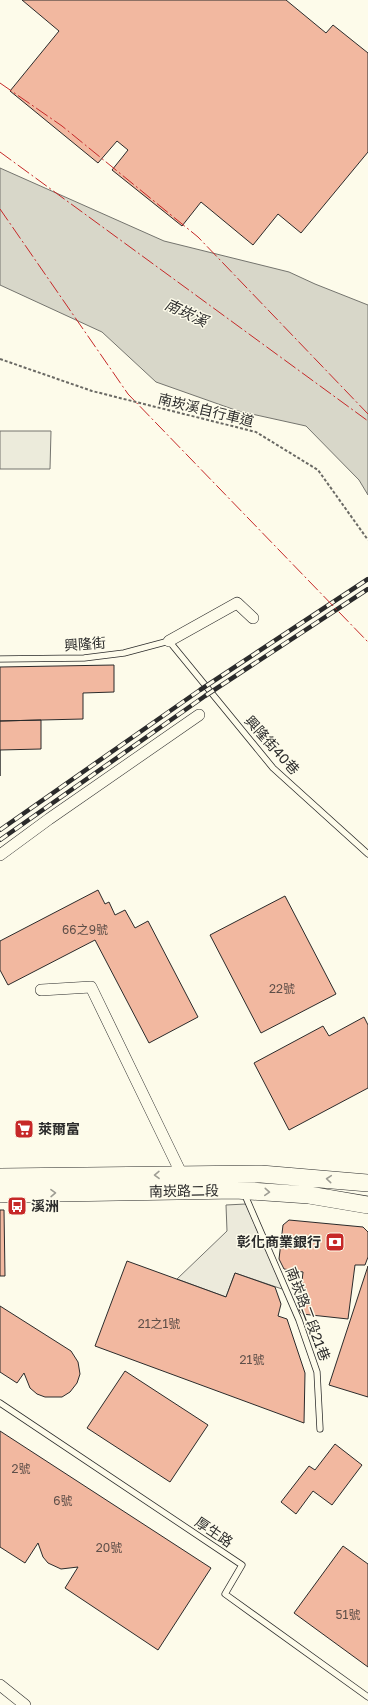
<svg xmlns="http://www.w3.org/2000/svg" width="368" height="1705" viewBox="0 0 368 1705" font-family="'Golos Text','Noto Sans TC',sans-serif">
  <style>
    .green { fill: #ecebdb; stroke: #74746e }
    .parking { fill: #eceadb; stroke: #74746e }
    .water { fill: #d8d7c9; stroke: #74746e }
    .building { fill: #f2b8a0; stroke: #2b2b2b }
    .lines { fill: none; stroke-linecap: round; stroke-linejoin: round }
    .service-casing { stroke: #2b2b2b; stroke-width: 7 }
    .minor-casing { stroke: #2b2b2b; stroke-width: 12 }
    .primary-casing { stroke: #2b2b2b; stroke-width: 18 }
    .path { stroke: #6a6964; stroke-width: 2; stroke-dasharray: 3 2; stroke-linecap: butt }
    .service { stroke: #fdfbea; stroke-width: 5.5 }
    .minor { stroke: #fdfbea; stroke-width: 11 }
    .primary { stroke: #fdfbea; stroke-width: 17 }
    .rail-casing { stroke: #2b2b2b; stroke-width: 4.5 }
    .rail { stroke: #fdfbea; stroke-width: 3; stroke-dasharray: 9; stroke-linecap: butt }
    .power { stroke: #c62828; stroke-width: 1; stroke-dasharray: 14 3 2 3; stroke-linecap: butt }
    .oneway { stroke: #9e9d94 }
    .labels { text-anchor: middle; stroke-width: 3; stroke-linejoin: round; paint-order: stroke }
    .number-label { font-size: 12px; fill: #5d4e48 }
    .street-label { font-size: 14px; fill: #2b2b2b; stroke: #fdfbea }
    .poi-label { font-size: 14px; font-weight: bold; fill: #2b2b2b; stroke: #fdfbea; text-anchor: start }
    .water-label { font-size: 15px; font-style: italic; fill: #2b2b2b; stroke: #fdfbea }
  </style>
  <rect width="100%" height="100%" fill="#fdfbea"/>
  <path class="green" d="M0,431H51L50,469H0Z"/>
  <path class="parking" d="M246,1204L285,1290L235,1273L226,1297L177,1279L227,1231L226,1205Z"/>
  <path class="water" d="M0,168L164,241L289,272L315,284L368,305V495L359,480L306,426L238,411L156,382L102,332L0,285Z"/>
  <path class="building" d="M22,0H286L326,33L333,25L368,53V152L301,233L278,214L253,245L201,202L182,226L112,170L128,150L117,141L98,163L10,91L59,31Z
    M114,665V692L83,693V719L0,721V667Z
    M41,720V749L0,750V776V721Z
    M98,890L105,904L109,902L115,915L125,910L135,928L148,921L198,1017L149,1043L95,940L8,985L0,970V941Z
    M285,896L336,994L261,1033L210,935Z
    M364,1017L368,1025V1088L289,1130L254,1063L323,1026L329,1036Z
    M0,1210H4L5,1276H0Z
    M289,1220L363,1227L368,1232V1257L365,1265H355L348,1319L302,1314L299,1310L303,1272L284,1269L279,1259L283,1225Z
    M127,1261L226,1297L235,1273L275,1287L281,1304L278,1316L287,1319L305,1373L304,1423L95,1346Z
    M368,1266V1397L329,1385Z
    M0,1306L71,1351L78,1362L80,1374L77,1383L70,1392L62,1397H45L37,1394L30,1388L24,1373L17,1383L0,1372Z
    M125,1371L208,1425L170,1482L87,1428Z
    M0,1431L211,1568L158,1650L65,1588L78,1567L61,1569L48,1563L43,1557L38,1543L25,1563L0,1547Z
    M335,1444L362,1465L332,1505L313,1491L296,1514L281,1502L309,1466L315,1470Z
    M343,1546L368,1564V1667L294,1613Z"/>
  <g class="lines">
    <defs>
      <path id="service" d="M0,659L84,658L124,653L169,641L273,768L368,854
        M244,1193L299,1320L317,1372L320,1429
        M0,1403L242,1565L225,1594L368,1697"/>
      <path id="minor" d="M169,641L237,603L253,618
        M0,855L49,819L199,715
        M41,990L91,987L182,1175
        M0,1685L25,1705"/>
      <path id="primary" d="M0,1177L261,1174L368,1183
        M0,1194L236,1190L309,1195L368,1205"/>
    </defs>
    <use href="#service" class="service-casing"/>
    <use href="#minor" class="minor-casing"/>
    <use href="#primary" class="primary-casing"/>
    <path class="path" d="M0,359L92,391L256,432L318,470L368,540"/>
    <use href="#service" class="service"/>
    <use href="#minor" class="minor"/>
    <use href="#primary" class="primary"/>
    <defs>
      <path id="rail" d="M0,830L200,690L368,579
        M0,840L205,696L368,589"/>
    </defs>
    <use href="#rail" class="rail-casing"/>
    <use href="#rail" class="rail"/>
    <path class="power" d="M0,83L62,126L198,237L368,414
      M0,152L368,421
      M0,209L128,394L368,642"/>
  </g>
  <defs><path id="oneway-chevron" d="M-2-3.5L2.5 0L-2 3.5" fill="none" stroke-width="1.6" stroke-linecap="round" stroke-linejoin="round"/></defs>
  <g class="oneway">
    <use href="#oneway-chevron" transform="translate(157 1175) rotate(179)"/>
    <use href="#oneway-chevron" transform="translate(329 1179) rotate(-175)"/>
    <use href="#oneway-chevron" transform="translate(267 1192) rotate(4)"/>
    <use href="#oneway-chevron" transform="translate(53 1193) rotate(-1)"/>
  </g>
  <defs>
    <symbol id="supermarket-square" viewBox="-11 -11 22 22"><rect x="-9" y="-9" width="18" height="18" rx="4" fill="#c62828" stroke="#fdfbea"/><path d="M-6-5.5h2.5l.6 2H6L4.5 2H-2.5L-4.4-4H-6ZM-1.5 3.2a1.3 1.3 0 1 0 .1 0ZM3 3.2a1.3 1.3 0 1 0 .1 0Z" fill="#fff"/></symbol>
    <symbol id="bus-square" viewBox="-11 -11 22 22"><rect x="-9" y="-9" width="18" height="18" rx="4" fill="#c62828" stroke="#fdfbea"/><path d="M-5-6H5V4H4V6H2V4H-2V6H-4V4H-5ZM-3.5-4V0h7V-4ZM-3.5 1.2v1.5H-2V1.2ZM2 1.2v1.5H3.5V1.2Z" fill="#fff"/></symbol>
    <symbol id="bank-square" viewBox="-11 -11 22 22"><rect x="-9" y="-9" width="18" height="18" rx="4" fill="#c62828" stroke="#fdfbea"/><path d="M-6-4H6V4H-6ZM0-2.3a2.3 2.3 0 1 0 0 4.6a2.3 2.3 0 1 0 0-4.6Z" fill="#fff"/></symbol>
  </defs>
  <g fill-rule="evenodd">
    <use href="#supermarket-square" x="13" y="1118" width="22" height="22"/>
    <use href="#bus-square" x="6" y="1195" width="22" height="22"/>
    <use href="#bank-square" x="324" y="1231" width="22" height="22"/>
  </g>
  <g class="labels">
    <g class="number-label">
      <text x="85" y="934">66之9號</text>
      <text x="282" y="993">22號</text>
      <text x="159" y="1328">21之1號</text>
      <text x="252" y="1364">21號</text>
      <text x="21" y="1473">2號</text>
      <text x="63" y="1505">6號</text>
      <text x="109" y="1552">20號</text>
      <text x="348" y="1619">51號</text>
    </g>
    <g class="street-label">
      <text transform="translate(206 410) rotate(14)" y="5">南崁溪自行車道</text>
      <text transform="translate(85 644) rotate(-4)" y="5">興隆街</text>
      <text transform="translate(272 745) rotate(48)" y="5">興隆街40巷</text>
      <text transform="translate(184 1191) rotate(-1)" y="5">南崁路二段</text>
      <text transform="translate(308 1314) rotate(69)" y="5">南崁路二段21巷</text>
      <text transform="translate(214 1532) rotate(34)" y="5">厚生路</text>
    </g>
    <g class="poi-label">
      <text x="38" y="1134">萊爾富</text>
      <text x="31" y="1211">溪洲</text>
      <text x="321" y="1247" text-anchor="end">彰化商業銀行</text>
    </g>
    <g class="water-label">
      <text transform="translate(186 313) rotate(25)" y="5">南崁溪</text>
    </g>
  </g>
</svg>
